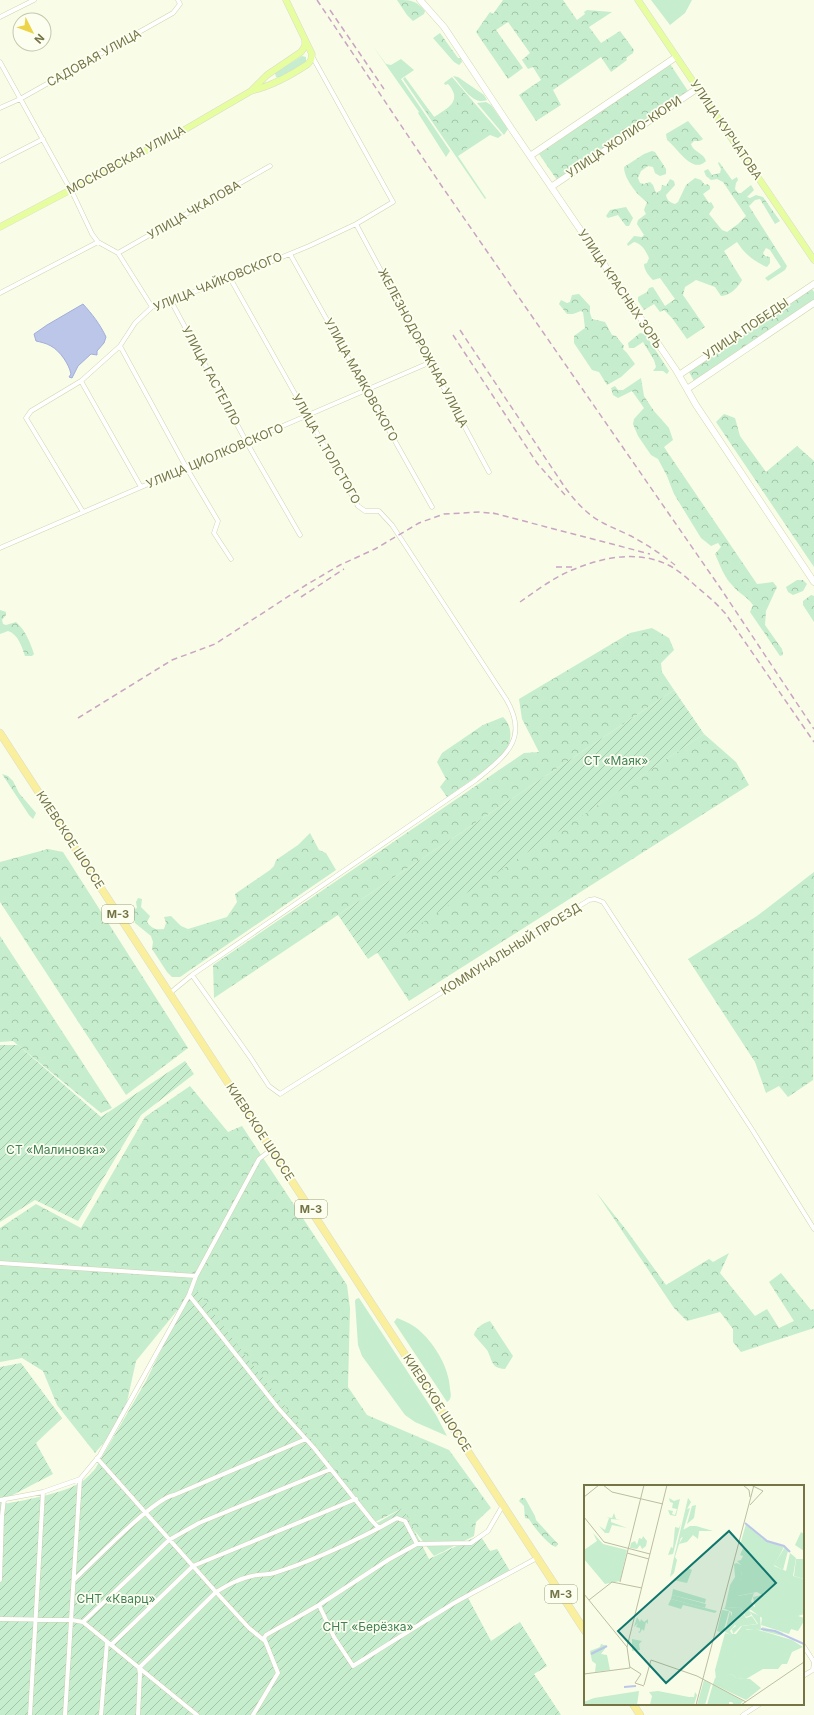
<svg xmlns="http://www.w3.org/2000/svg" width="814" height="1715" viewBox="0 0 814 1715" font-family="Inter,sans-serif">
  <style>
    .grass { fill: #c5edce }
    .forest { fill: url(#forest-crowns) }
    .garden { fill: url(#garden-furrows) }
    .water { fill: #bbc6e9; stroke: #a1aedb }
    .lines { fill: none; stroke-linecap: round; stroke-linejoin: round }
    .street-casing { stroke: #d1d3b0; stroke-width: 5 }
    .secondary-casing { stroke: #d3d6ac; stroke-width: 7 }
    .primary-casing { stroke: #dbdbcf; stroke-width: 7 }
    .highway-casing { stroke: #dbdbcf; stroke-width: 8 }
    .street { stroke: #fff; stroke-width: 4 }
    .secondary { stroke: #fff; stroke-width: 6 }
    .primary { stroke: #e6fe9f; stroke-width: 6 }
    .highway { stroke: #faef9d; stroke-width: 7 }
    .rail { stroke: #c9a5c3; stroke-width: 1.5; stroke-dasharray: 6 4; stroke-linecap: butt }
    .labels { text-anchor: middle; stroke-width: 3.5; stroke-linejoin: round; paint-order: stroke }
    .shield { fill: #fcfff0; stroke: #9e9e7a; stroke-width: 1 }
    .shield-label { font-size: 11px; font-weight: bold; fill: #757447 }
    .street-label { font-size: 12px; fill: #757447; stroke: #fcfff0 }
    .park-label { font-size: 12px; fill: #418155; stroke: #fcfff0 }
    .inset-river { fill: none; stroke: #bbc6e9; stroke-width: 2 }
    .inset-road { fill: none; stroke: #bcbe9e; stroke-width: 1 }
    .view { fill: #0f766e; fill-opacity: 0.15; stroke: #0f766e; stroke-width: 2 }
    .inset-edge { fill: none; stroke: #757447; stroke-width: 2 }
  </style>
  <defs>
    <pattern id="forest-crowns" width="20" height="18" patternUnits="userSpaceOnUse"><rect width="20" height="18" fill="#c5edce"/><path d="M2 6a3 3 0 1 1 6 0M12 15a3 3 0 1 1 6 0" fill="none" stroke="#a5c5a9"/></pattern>
    <pattern id="garden-furrows" width="10" height="10" patternUnits="userSpaceOnUse"><rect width="10" height="10" fill="#c5edce"/><path d="M-1 1l2-2M0 10L10 0M9 11l2-2" fill="none" stroke="#a5c5a9"/></pattern>
  </defs>
  <rect width="100%" height="100%" fill="#f9fde8"/>
  <path class="grass" d="M651,0H692L685,13L670,25Z
    M372,45L386,64L391,65L401,59L414,70L401,79L450,151L446,157L418,113L419,112Z
    M302,56L306,57V62L279,78L276,77L275,73Z
    M453,76L458,77L484,95L487,100C473,106 462,86 453,76Z
    M405,77L434,117C448,108 463,101 448,84L445,85L444,83L452,77L502,135L498,138L490,135L458,156L486,198L485,199L403,79Z
    M486,102L491,105L508,129L504,135L477,103Z
    M359,1298L436,1415L447,1436L415,1422L405,1415L362,1356L358,1345L355,1301L356,1299Z
    M397,1318C405,1321 414,1325 421,1332C436,1346 449,1368 450,1389C451,1394 452,1399 447,1402L394,1322Z"/>
  <path class="forest" d="M397,0C410,0 416,0 425,11L424,14L413,21L407,15Z
    M503,0H563L577,20L585,14L584,12L587,10L612,12L589,27L601,43L620,31L634,50L633,53L626,58L627,60L611,72L601,57L553,90L561,105L536,121L519,95L541,80L533,67L528,69L522,60L530,53L508,22L496,30L523,68L508,79L476,32L490,12L493,14Z
    M440,33L458,58H461L462,62L459,65L454,62L433,38Z
    M670,64L688,91L557,180L539,154Z
    M455,85C465,92 478,105 479,117C480,120 478,123 478,126L481,129H485L489,131C479,136 474,136 464,133L470,141L468,147L459,152L454,151L419,101V98L435,118L452,108L459,100Z
    M688,121L703,139L700,141H694L691,144C693,152 704,153 706,161C692,175 677,147 667,140L666,134Z
    M652,151L655,152L666,169V174L660,176L655,173L653,167L648,166L641,171L638,178L640,183L644,184L650,182L653,185L656,193L661,190L662,185L666,186L670,179L674,181L675,185L666,195C667,200 669,202 675,204L678,202L686,185L695,178L701,180L705,185L707,184L710,186V189L703,194L709,203L711,202L714,207L709,214L722,230L727,232L738,224L746,216L723,182L717,179L711,180L706,176L704,171L708,169L712,175L720,173L721,169L718,163L719,162L732,180L737,177L738,180L736,183L735,189L738,193H741L751,185L754,190L747,197L750,198L756,195L763,197L780,221L775,224L760,199L755,200L749,206L787,266L785,270L768,281L765,278L781,267L770,250L766,248L763,253L765,256L770,257V263L767,267C753,261 745,254 737,242L724,251L742,280C738,287 730,296 721,296L715,287L696,280L685,287L683,295L705,327L687,339L672,318L664,310L660,312L654,304L644,310L638,301V297L647,292L649,288L653,287L665,306L675,299L660,278L653,280C649,276 644,270 644,264L647,263L649,258C646,251 642,244 634,242L628,246L627,244L634,236L642,237L644,235L637,224L638,220L646,214L644,210L647,202C638,196 624,179 624,167L644,154Z
    M626,207L633,218L629,226H626L618,215L608,218L606,216L610,210Z
    M812,289L814,292V301L694,381L689,372Z
    M579,294L590,306V313L592,319L605,322L612,335L616,336L624,346L623,349L627,353L635,364L621,377L607,385L599,372L592,370L574,343V336L585,328L583,312L581,311L573,314H567L559,304L561,300L567,303L570,302L572,295Z
    M640,333L645,334L669,371L667,374L663,371H653L656,367L654,360L643,342L634,348H629L628,343Z
    M641,378L644,396L654,411L669,428L673,440L664,447L757,584L773,582L777,587L766,611L765,625L782,649L783,655L780,656L750,612L753,605C747,596 738,593 732,585C724,577 720,565 715,554L721,547L718,543L711,546L701,538L674,494L667,476L658,459L651,455L638,436L633,424L634,419L644,408L632,391L618,398L613,395L611,388L615,386L618,390H623Z
    M724,414L735,418L740,436L766,472L797,446L814,461V567L716,422Z
    M797,580H803L807,584L803,591L793,595L788,592L786,587Z
    M811,595L814,596V622L803,605V601Z
    M0,610L6,612V615L2,620L3,624L6,625L16,622C26,631 30,642 34,654L32,656H25C22,647 18,634 8,631L0,634Z
    M652,628L669,638L674,650L661,663L662,672L674,690L214,998L213,965L524,753L539,752L522,719L519,699L630,633Z
    M503,717C512,725 513,741 505,750C494,766 463,786 447,797L440,787L446,779L437,762L442,753L483,725Z
    M704,734L736,762L749,785L409,1001L377,952Z
    M2,774L8,776L13,781L19,793L36,813L33,819L29,815Z
    M310,833L319,850L326,853L336,870L180,977H172L167,972L152,949L153,942L151,936L135,923L131,910L137,908L136,902L138,898L142,899L141,907L150,916L147,922C152,929 156,930 164,929L166,923L164,917L171,916L181,926L188,929L227,917L237,902L235,894L270,870L274,866L276,860L298,845Z
    M48,849L63,852L188,1048L126,1095L0,902V862Z
    M814,872L813,1080L788,1097L779,1086L766,1093L755,1062L688,959L757,916Z
    M0,936L112,1108L101,1113L13,1041L0,1042Z
    M190,1086L228,1132L242,1126L347,1285L350,1308L348,1387L367,1415L449,1450L491,1508L476,1522L474,1536L434,1556L399,1510L375,1522L193,1291L136,1361L123,1420L95,1453L57,1405L43,1371L22,1358L0,1362V1228L36,1204L81,1228L145,1117Z
    M596,1192L627,1231L666,1285L709,1259L713,1262L729,1253L720,1273L755,1316L767,1309L779,1328L794,1321L769,1282L781,1273L811,1310L814,1309V1328L741,1352L733,1342V1329L720,1312L687,1321L674,1308Z
    M490,1321L513,1356L505,1369C490,1368 493,1360 487,1350C483,1345 478,1340 474,1335C475,1328 483,1323 490,1321Z
    M521,1498H525L535,1516L536,1520L558,1544L556,1547C548,1545 533,1526 529,1519L525,1518L524,1506L519,1501Z"/>
  <path class="garden" d="M674,690L704,734L368,959L338,915Z
    M0,1045H18L101,1117L185,1061L194,1074L141,1115L78,1221L35,1200L0,1222Z
    M193,1285L245,1355L377,1523L403,1508L429,1559L480,1535L490,1551L497,1549L510,1571L466,1594L491,1641L520,1622L547,1666L534,1674L561,1715H0V1367L21,1363L62,1418L36,1443L53,1474L5,1499L4,1504C25,1500 68,1493 84,1480C88,1477 91,1473 95,1469L146,1381Z"/>
  <path class="water" d="M83,304C92,314 100,324 106,337L104,343L97,351V355L91,354L78,366L72,378L69,377L71,374C69,364 60,351 51,346C46,343 40,342 36,341L34,334L47,325Z"/>
  <g class="lines">
    <defs>
      <path id="street" d="M0,17L34,0
        M0,62L74,196L92,234L98,242L118,253L152,307
        M0,108L20,99L173,13L180,4L178,0
        M0,161L43,139
        M356,224L489,472
        M118,253L270,166
        M290,254L432,507
        M0,293L98,242
        M171,301L247,443L300,535
        M120,346L186,467L218,521L214,533L231,559
        M81,381L141,487
        M83,512L26,418L31,411L81,381L120,346L135,323L152,307L229,279L309,246L356,224L393,202L312,56
        M0,548L431,362
        M192,975L250,1057L269,1086L280,1094L589,900L595,899L603,902L753,1131L814,1229
        M170,993L192,975L476,780C505,756 530,739 506,699L392,525L379,511H365L358,506L230,278
        M0,1263L196,1276
        M189,1295L278,1408L314,1448L373,1522L379,1528L397,1518L405,1521L417,1544
        M97,1458L216,1592L139,1668L140,1674L138,1715
        M80,1479L100,1455L189,1295L196,1276L259,1159L272,1149
        M0,1500L43,1492L80,1479L65,1715
        M75,1579C93,1562 154,1498 174,1495L306,1439
        M0,1580L2,1516L4,1499
        M319,1605L388,1560L417,1544L471,1543L488,1531L503,1505
        M0,1619L72,1620L83,1622L197,1715
        M83,1622L169,1540L199,1523L331,1469
        M265,1641L249,1628L216,1592C228,1585 238,1579 252,1576C259,1574 267,1575 274,1573C310,1562 346,1545 379,1528
        M111,1645L193,1566L356,1499
        M803,1645L814,1662L813,1670L803,1676
        M30,1715L43,1492
        M101,1715L107,1642
        M253,1715L278,1673L264,1638L266,1635L319,1605L334,1637L353,1666L454,1603L537,1558
        M743,1715L760,1704"/>
      <path id="secondary" d="M420,0L444,27L513,131L676,370L696,405L814,582
        M530,156L676,57
        M551,187L698,88
        M679,375L814,284
        M687,389L814,303"/>
      <path id="primary" d="M638,0L814,260
        M251,91L267,75L301,52L305,46V41
        M0,227L179,133L251,91C272,86 290,76 308,64L311,60L312,54L286,0"/>
      <path id="highway" d="M0,733L585,1631
        M633,1704L640,1715"/>
    </defs>
    <use href="#street" class="street-casing"/>
    <use href="#secondary" class="secondary-casing"/>
    <use href="#primary" class="primary-casing"/>
    <use href="#highway" class="highway-casing"/>
    <use href="#street" class="street"/>
    <use href="#secondary" class="secondary"/>
    <use href="#primary" class="primary"/>
    <use href="#highway" class="highway"/>
    <path class="rail" d="M317,0L441,185L721,589L814,729
      M330,10L384,89
      M460,330L564,486C572,497 581,508 592,516C604,525 617,529 631,536C646,544 661,554 675,565
      M453,335L537,463L565,495
      M493,513L650,554
      M556,567H576
      M301,597L344,569
      M520,602C536,591 553,578 572,570C603,557 640,549 672,567C682,573 690,581 698,588C708,596 716,603 725,613L814,742
      M78,718L172,660L215,644L306,585L340,565L375,549L419,523L444,514L480,512L498,514"/>
  </g>
  <g class="labels">
    <g class="shield">
      <rect x="102" y="905" width="32" height="18" rx="3"/>
      <rect x="295" y="1200" width="32" height="18" rx="3"/>
      <rect x="545" y="1585" width="32" height="18" rx="3"/>
    </g>
    <g class="shield-label">
      <text x="118" y="918">М-3</text>
      <text x="311" y="1213">М-3</text>
      <text x="561" y="1598">М-3</text>
    </g>
    <g class="street-label">
      <text transform="translate(94 58) rotate(-29)" y="4">САДОВАЯ УЛИЦА</text>
      <text transform="translate(726 130) rotate(56)" y="4">УЛИЦА КУРЧАТОВА</text>
      <text transform="translate(624 137) rotate(-34)" y="4">УЛИЦА ЖОЛИО-КЮРИ</text>
      <text transform="translate(126 160) rotate(-28)" y="4">МОСКОВСКАЯ УЛИЦА</text>
      <text transform="translate(194 210) rotate(-30)" y="4">УЛИЦА ЧКАЛОВА</text>
      <text transform="translate(218 282) rotate(-22)" y="4">УЛИЦА ЧАЙКОВСКОГО</text>
      <text transform="translate(620 289) rotate(56)" y="4">УЛИЦА КРАСНЫХ ЗОРЬ</text>
      <text transform="translate(746 329) rotate(-34)" y="4">УЛИЦА ПОБЕДЫ</text>
      <text transform="translate(423 348) rotate(62)" y="4">ЖЕЛЕЗНОДОРОЖНАЯ УЛИЦА</text>
      <text transform="translate(211 376) rotate(62)" y="4">УЛИЦА ГАСТЕЛЛО</text>
      <text transform="translate(361 380) rotate(61)" y="4">УЛИЦА МАЯКОВСКОГО</text>
      <text transform="translate(326 449) rotate(60)" y="4">УЛИЦА Л.ТОЛСТОГО</text>
      <text transform="translate(215 456) rotate(-23)" y="4">УЛИЦА ЦИОЛКОВСКОГО</text>
      <text transform="translate(70 840) rotate(57)" y="4">КИЕВСКОЕ ШОССЕ</text>
      <text transform="translate(511 949) rotate(-32)" y="4">КОММУНАЛЬНЫЙ ПРОЕЗД</text>
      <text transform="translate(260 1132) rotate(57)" y="4">КИЕВСКОЕ ШОССЕ</text>
      <text transform="translate(437 1403) rotate(57)" y="4">КИЕВСКОЕ ШОССЕ</text>
    </g>
    <g class="park-label">
      <text x="616" y="765">СТ «Маяк»</text>
      <text x="56" y="1154">СТ «Малиновка»</text>
      <text x="116" y="1603">СНТ «Кварц»</text>
      <text x="368" y="1631">СНТ «Берёзка»</text>
    </g>
  </g>
  <g transform="translate(584 1485)">
    <rect width="220" height="220" fill="#f9fde8"/>
    <path d="M112,20L110,33L103,39L108,21Z" fill="#c5edce"/>
    <path d="M85,13L90,16L96,14L92,31L86,30L84,25L89,26L88,29L91,30L93,24L88,23L89,18L86,17ZM104,13L107,17L103,24L106,23L91,72L93,75L90,88L86,92L89,77ZM30,28L32,34L37,35L27,34V37L43,43L28,40L25,48H21L15,41L21,45L25,33L22,32L28,33ZM97,38L89,69L84,70L87,62L89,63L91,42L95,43ZM106,41H112L129,46H115L114,54L109,50L103,57L95,59L99,52L97,53L99,45ZM9,48L19,59L43,65L36,96L21,99L0,74V65L13,56ZM59,51L63,56L62,61L58,64L56,60L53,64L46,63L47,58L51,56L53,60L55,53L58,54ZM201,62L204,66L199,85L190,80ZM212,74H220V94L210,91ZM153,78L157,80L158,86L154,111L170,108L167,116L170,122L165,126L176,131L177,145L163,144L152,152L141,147L146,126L151,140L146,146L148,149H152L158,141L174,139L166,127L167,130L162,132L156,122L141,123L146,100L151,92L150,79ZM104,83L108,85L103,98L89,95ZM89,104L122,114L121,118L88,110ZM87,114L121,123L133,126L131,128L99,120L97,124L84,120ZM138,125L145,126L139,148L133,146ZM53,132L56,137L57,134L60,137L64,134V139L62,137L60,146L58,144L56,148L54,147L56,146V143L52,142L54,138L50,142ZM178,142L194,146L199,148V151L179,146ZM48,154L58,156L55,159L56,165L48,166ZM17,159L23,161L17,169L23,170L26,185L11,187L12,179L8,176L6,166L16,162ZM148,189L152,193L166,194L177,203L162,215L129,199L131,193ZM120,195L127,199L121,220H113ZM129,199L159,216L156,220H150L148,217H145V220H123ZM55,206L53,220H0V217L10,213ZM74,206L105,212H110L111,207L113,210L110,220H66L68,211L65,207Z" fill="#c5edce"/>
    <path d="M162,39L182,55L200,62L190,81L202,86L206,68L212,73L209,91L220,94V129L214,131L220,133V136L214,146L207,144L205,149L177,140L178,133L167,125V121L171,122L169,112L178,110L173,107L153,111L158,86L155,85L157,80L153,76L157,75L159,71L156,70L160,61L156,60ZM217,47L220,49V66L211,60ZM88,110L122,119L121,123L87,114ZM156,122L162,133L168,131L173,139L157,141L149,149L148,144L152,141L148,136V127L139,123ZM171,144L208,155L219,162L208,167L203,179H198L194,184H179L162,194L152,193L148,189L132,194L131,185L141,148L152,151L158,145Z" fill="#c5edce"/>
    <path class="inset-river" d="M161,38L183,56L200,61L206,67M177,144L191,146L220,159M7,169L23,161M40,202L52,201"/>
    <path class="inset-road" d="M19,0L28,7L79,19M159,0L165,5L166,12M0,12L15,0M166,20L179,6L167,0M0,32L20,57L66,69M43,68L65,74M36,97L60,0M0,109L43,162M5,115L28,97L58,103M67,175L113,191L162,217M46,182L57,189L51,198L60,201M0,189L46,183L43,162L83,0M60,200L67,175M112,220L170,0M157,220L220,177"/>
    <path class="view" d="M145,46L192,98L82,198L34,146Z"/>
    <rect width="220" height="220" class="inset-edge"/>
  </g>
  <g transform="translate(32 32) rotate(132)"><circle r="19" fill="#fcfff0" stroke="#c6c7ac"/>
  <path d="M0-3L7 15L0 10L-7 15Z" fill="#edd348"/>
  <text y="-6" font-size="11" font-weight="bold" text-anchor="middle" fill="#757447">N</text>
  </g>
</svg>
